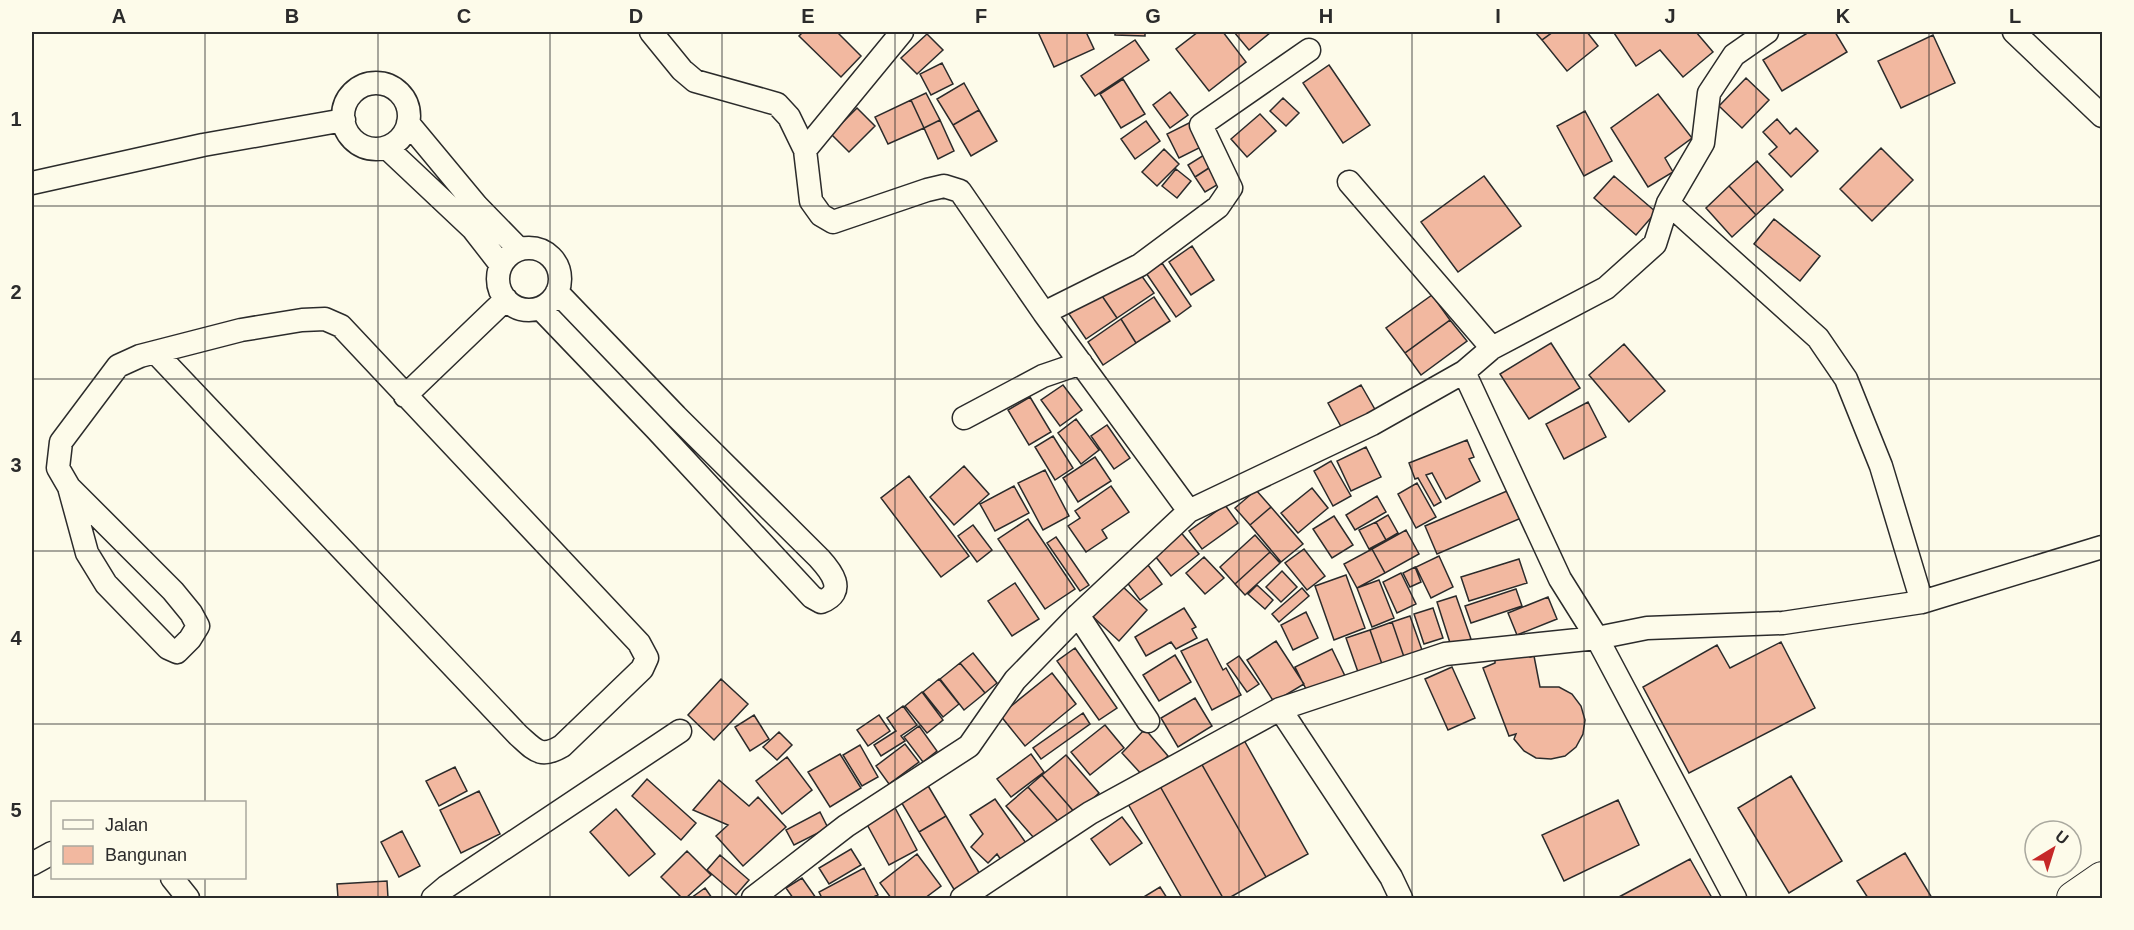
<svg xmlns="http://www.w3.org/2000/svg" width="2134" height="930" viewBox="0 0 2134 930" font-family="Helvetica,sans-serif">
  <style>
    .building { fill: #f2b8a0; stroke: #2b2b2b; stroke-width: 1.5 }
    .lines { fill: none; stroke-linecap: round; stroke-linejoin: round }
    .street-casing { stroke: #2b2b2b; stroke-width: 25 }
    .secondary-casing { stroke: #2b2b2b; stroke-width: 34 }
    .street { stroke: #fdfbea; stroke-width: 22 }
    .secondary { stroke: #fdfbea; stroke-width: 32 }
    .grid { fill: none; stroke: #2b2b2b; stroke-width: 1.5; stroke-opacity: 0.55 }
    .neatline { fill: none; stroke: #2b2b2b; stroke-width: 2 }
    .grid-label { font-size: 20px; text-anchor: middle; font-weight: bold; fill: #2b2b2b }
  </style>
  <rect width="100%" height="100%" fill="#fdfbea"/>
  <path class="building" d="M803,32H837L861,56L841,77L799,36Z
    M1038,32H1086L1094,49L1054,67Z
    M1115,32H1145V36L1115,35Z
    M1198,32H1223L1246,62L1209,91L1176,49Z
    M1234,32H1271L1249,50Z
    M1535,32H1553L1542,40Z
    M1553,32H1587L1598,46L1567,71L1542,40Z
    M1617,32H1696L1713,52L1683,77L1660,50L1636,66L1614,33Z
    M1809,32H1835L1847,52L1782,91L1763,60Z
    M927,34L943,50L917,74L901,58Z
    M1933,35L1955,83L1901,108L1878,61Z
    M1135,40L1149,60L1095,96L1081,76Z
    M942,63L953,84L931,95L920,74Z
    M1329,65L1370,125L1343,143L1303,83Z
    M1746,78L1769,100L1742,128L1719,106Z
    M1123,79L1145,114L1121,128L1100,94Z
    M964,83L979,110L953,125L937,99Z
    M1170,92L1188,115L1170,128L1153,105Z
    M926,93L940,120L924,128L911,100Z
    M1658,94L1692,138L1665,158L1673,172L1648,187L1611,128Z
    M1283,98L1299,113L1286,126L1270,111Z
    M911,100L924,128L888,144L875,117Z
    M857,108L875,126L849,152L831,134Z
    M979,110L997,141L971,156L953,125Z
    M1585,111L1612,161L1584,176L1557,126Z
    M1260,114L1276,131L1247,157L1231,139Z
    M1777,119L1790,134L1796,128L1818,151L1791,177L1769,154L1777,147L1763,132Z
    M940,120L954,151L938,159L924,128Z
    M1146,121L1160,141L1135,159L1121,139Z
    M1191,122L1203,146L1179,158L1167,134Z
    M1881,148L1913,180L1872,221L1840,189Z
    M1164,149L1179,164L1157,186L1142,172Z
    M1204,155L1212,166L1195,177L1188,165Z
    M1757,161L1783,190L1756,215L1729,186Z
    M1212,166L1222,182L1205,192L1195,177Z
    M1176,169L1191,181L1177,198L1162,186Z
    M1484,176L1521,226L1458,272L1421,222Z
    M1614,176L1656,212L1636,235L1594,198Z
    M1729,186L1756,215L1732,237L1706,208Z
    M1774,219L1820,256L1800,281L1754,244Z
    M1192,246L1214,280L1191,295L1169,262Z
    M1162,263L1191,306L1176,317L1146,273Z
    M1136,268L1154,293L1117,318L1100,293Z
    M1100,293L1117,318L1086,339L1069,314Z
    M1432,295L1450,320L1405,353L1386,328Z
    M1154,297L1170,321L1136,343L1121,319Z
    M1121,319L1136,343L1103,365L1088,342Z
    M1450,320L1467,341L1421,375L1405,353Z
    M1551,343L1580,388L1529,419L1500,374Z
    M1624,344L1665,391L1629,422L1589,375Z
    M1063,385L1082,410L1060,426L1041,400Z
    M1361,385L1377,413L1344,432L1328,403Z
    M1030,397L1051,432L1029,445L1008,410Z
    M1588,402L1606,437L1564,459L1546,424Z
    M1076,419L1099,450L1081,464L1058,433Z
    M1107,425L1130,458L1114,469L1091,436Z
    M1053,436L1073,468L1055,480L1035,447Z
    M1467,440L1474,457L1469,459L1480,481L1446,499L1432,473L1426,475L1441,502L1434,506L1418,478L1415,479L1409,463Z
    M1366,447L1381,477L1351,491L1337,461Z
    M1095,457L1111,481L1078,502L1063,478Z
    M1331,461L1351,496L1333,506L1314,471Z
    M964,466L989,494L954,525L930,497Z
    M1045,470L1069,516L1043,530L1018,483Z
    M909,476L969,556L941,577L881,498Z
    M1417,483L1436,517L1416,528L1398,494Z
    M1014,486L1029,513L995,531L980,504Z
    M1111,486L1129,512L1102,530L1107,538L1086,552L1068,526L1080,518L1075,511Z
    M1312,488L1328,508L1298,533L1281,513Z
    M1514,488L1526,516L1437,554L1425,526Z
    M1256,490L1271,507L1250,525L1235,508Z
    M1377,496L1386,512L1355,530L1346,515Z
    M1225,505L1238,523L1202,549L1189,531Z
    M1271,507L1303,544L1281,562L1250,525Z
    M1388,515L1398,533L1386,540L1376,522Z
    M1334,516L1353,545L1332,558L1313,529Z
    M1028,519L1075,589L1045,609L998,539Z
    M1376,522L1386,540L1369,549L1359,530Z
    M973,525L992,550L977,562L958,536Z
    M1178,529L1199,554L1171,576L1151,551Z
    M1406,530L1419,554L1385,573L1372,549Z
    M1255,535L1270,552L1235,584L1220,567Z
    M1056,537L1089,585L1080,591L1047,543Z
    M1304,549L1325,576L1307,590L1285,563Z
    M1372,549L1385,573L1357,588L1344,564Z
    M1270,552L1280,563L1245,595L1235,584Z
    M1439,556L1453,587L1431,598L1416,567Z
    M1204,557L1224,578L1205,594L1186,573Z
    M1519,559L1527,583L1469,601L1461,577Z
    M1145,561L1162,584L1140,600L1123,577Z
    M1415,567L1421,582L1410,587L1403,573Z
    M1282,571L1297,587L1281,602L1266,587Z
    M1401,573L1416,604L1397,613L1383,582Z
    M1346,575L1365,628L1334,640L1315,586Z
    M1379,580L1394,618L1372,627L1357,588Z
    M1015,583L1039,619L1012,636L988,601Z
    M1119,583L1147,610L1119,641L1090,614Z
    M1257,585L1273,600L1265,609L1248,594Z
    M1302,588L1309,596L1279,622L1272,614Z
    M1516,589L1522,606L1471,623L1465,606Z
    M1456,596L1471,639L1451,646L1437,602Z
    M1548,597L1557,619L1517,635L1508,613Z
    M1184,608L1196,627L1192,629L1197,638L1176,649L1171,642L1146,656L1135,637Z
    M1433,608L1443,638L1424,644L1414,614Z
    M1306,612L1318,638L1293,650L1281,625Z
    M1410,616L1422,650L1404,657L1392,622Z
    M1392,622L1404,657L1382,664L1370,630Z
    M1370,630L1382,664L1358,672L1346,638Z
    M1207,639L1223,670L1226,668L1241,695L1212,710L1181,651Z
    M1276,641L1304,684L1274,702L1247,660Z
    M1781,642L1815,708L1689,773L1643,687L1717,645L1730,668Z
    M1525,644L1530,657L1534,656L1540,687H1559L1572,694L1581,706L1585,720L1583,734L1576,747L1565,756L1551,759L1536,758L1524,751L1514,739L1516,734L1509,736L1483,668L1495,663V647Z
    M1075,648L1117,708L1099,720L1057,661Z
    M1332,649L1345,676L1308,693L1295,667Z
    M973,653L997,683L985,693L960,663Z
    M1175,655L1191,682L1159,701L1143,675Z
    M1239,656L1259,684L1247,692L1227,664Z
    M960,663L985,693L964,710L940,679Z
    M1452,667L1475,718L1448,730L1425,679Z
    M1052,673L1076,704L1025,746L1000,715Z
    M721,679L748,704L714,740L688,715Z
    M939,679L959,704L943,717L923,692Z
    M922,692L943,720L927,733L905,706Z
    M1195,698L1212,726L1178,747L1161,718Z
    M903,706L917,725L901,736L905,741L881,756L874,745L896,731L887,718Z
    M1083,713L1090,724L1041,759L1033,748Z
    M754,715L769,739L750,751L735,727Z
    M879,715L890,731L868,746L857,730Z
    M1105,725L1124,748L1090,775L1071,752Z
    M919,726L937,751L923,762L904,737Z
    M1145,729L1168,756L1144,777L1122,753Z
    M779,732L792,745L777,760L763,747Z
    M1240,733L1308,854L1266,877L1197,756Z
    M905,744L919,762L889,784L876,766Z
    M860,745L878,777L862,786L843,755Z
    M840,754L861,788L830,807L808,772Z
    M1031,754L1044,772L1011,797L997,779Z
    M1066,755L1099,793L1076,814L1042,775Z
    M1197,756L1266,877L1229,898H1223L1156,779Z
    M787,757L812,790L782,814L756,781Z
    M455,767L467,791L439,806L426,781Z
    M1042,775L1076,814L1062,826L1028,787Z
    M1791,776L1842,861L1789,893L1738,808Z
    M647,779L696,823L681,840L632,796Z
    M924,779L946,816L919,832L897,795Z
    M1156,779L1223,898H1182L1124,797Z
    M719,780L749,806L758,797L786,827L743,866L716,836L728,825L693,810Z
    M1028,787L1062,826L1040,845L1006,806Z
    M479,791L500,834L461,853L440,810Z
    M995,799L1026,843L1001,860L997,854L988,863L971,847L983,834L970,815Z
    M1618,800L1639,845L1564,881L1542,835Z
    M892,802L917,850L889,865L863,817Z
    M616,809L655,854L629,876L590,832Z
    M820,812L828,828L794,845L786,830Z
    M946,816L981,876L955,891L919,832Z
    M1122,817L1142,843L1110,865L1091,839Z
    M402,831L420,866L399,877L381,842Z
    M851,849L861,865L829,884L819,868Z
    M687,851L711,875L686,898H682L661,877Z
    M1905,853L1932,898H1868L1857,881Z
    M917,854L941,886L925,898H891L880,883Z
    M720,855L749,880L736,895L707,870Z
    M1690,859L1712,898H1617Z
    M864,868L878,895L871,898H822L819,892Z
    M802,878L816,898H793L786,888Z
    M387,881L388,898H338L337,884Z
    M1160,887L1167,898H1142Z
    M705,888L712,898H691Z"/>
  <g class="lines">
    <defs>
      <path id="street" d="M651,32L682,70L695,81L777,104L789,117L805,150L811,201L821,215L833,222L927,190L944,186L960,191L1044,313L1189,511
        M2014,32L2102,116
        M343 116a33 33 0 1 1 66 0a33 33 0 1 1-66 0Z
        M408,123L477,206L519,249
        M387,148L473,229L501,265
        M805,150L902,32
        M1349,182L1492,348
        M32,183L203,145L344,120
        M1668,203L1818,338L1846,379L1881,466L1922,602L2102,547
        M498 279a31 31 0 1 1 62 0a31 31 0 1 1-62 0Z
        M540,308L656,429L812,597L821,602C848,592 831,571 819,558L676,416L557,292
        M1044,313L1140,265L1218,207L1231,188L1201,125L1309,50
        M1464,372L1560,579L1597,638L1735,898
        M405,396L506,299
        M964,418L1043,376L1081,363
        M69,487L87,553L106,584L168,648L177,652L190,639L198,626L191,613L173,591L69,487L58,468L61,442L118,366L140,356L241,330L302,320L325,319L341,326L639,643L647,658L642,669L562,746C540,759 535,750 518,735L156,353
        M1078,615L1148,721
        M1280,709L1391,877L1401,898
        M32,864L52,853
        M172,878L188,898
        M433,898L446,887L680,731
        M753,898L846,826L969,746L1015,680L1078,615L1189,511L1372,424L1464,372L1492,348L1606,288L1655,244L1668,203L1703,143L1709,93L1734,55L1767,32
        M962,898L1090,813L1280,709L1445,654L1597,638L1647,628L1783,623L1922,602"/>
      <path id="secondary" d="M2073,898L2102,878"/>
    </defs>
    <use href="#street" class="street-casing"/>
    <use href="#secondary" class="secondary-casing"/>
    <use href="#street" class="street"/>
    <use href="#secondary" class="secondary"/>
  </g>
  <path class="grid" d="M205,32V802M378,32V898M550,32V898M722,32V898M895,32V898M1067,32V898M1239,32V898M1412,32V898M1584,32V898M1756,32V898M1929,32V898M32,206H2102M32,379H2102M32,551H2102M32,724H2102M205,878V898"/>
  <rect width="2134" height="930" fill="none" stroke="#fdfbea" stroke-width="66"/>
  <rect x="51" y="801" width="195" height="78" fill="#fdfbea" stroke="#a9a89e" stroke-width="1.5"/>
  <rect x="63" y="820" width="30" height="9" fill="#fdfbea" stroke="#a9a89e" stroke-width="1.5"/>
  <text x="105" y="831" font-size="18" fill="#2b2b2b">Jalan</text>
  <rect x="63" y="846" width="30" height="18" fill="#f2b8a0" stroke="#a9a89e" stroke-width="1.5"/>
  <text x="105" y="861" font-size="18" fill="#2b2b2b">Bangunan</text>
  <g transform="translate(2053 849) rotate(38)"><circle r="28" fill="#fdfbea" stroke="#a9a89e" stroke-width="1.5"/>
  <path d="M0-4.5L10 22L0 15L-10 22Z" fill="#c62828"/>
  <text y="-9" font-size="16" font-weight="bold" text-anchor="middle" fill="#2b2b2b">U</text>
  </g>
  <rect x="33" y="33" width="2068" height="864" class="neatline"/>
  <g class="grid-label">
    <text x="119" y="23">A</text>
    <text x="292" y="23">B</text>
    <text x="464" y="23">C</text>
    <text x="636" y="23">D</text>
    <text x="808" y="23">E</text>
    <text x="981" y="23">F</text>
    <text x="1153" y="23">G</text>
    <text x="1326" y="23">H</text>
    <text x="1498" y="23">I</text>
    <text x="1670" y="23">J</text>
    <text x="1843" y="23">K</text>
    <text x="2015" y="23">L</text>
    <text x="16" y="126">1</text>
    <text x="16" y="299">2</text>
    <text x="16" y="472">3</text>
    <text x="16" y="645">4</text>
    <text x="16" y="817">5</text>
  </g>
</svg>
